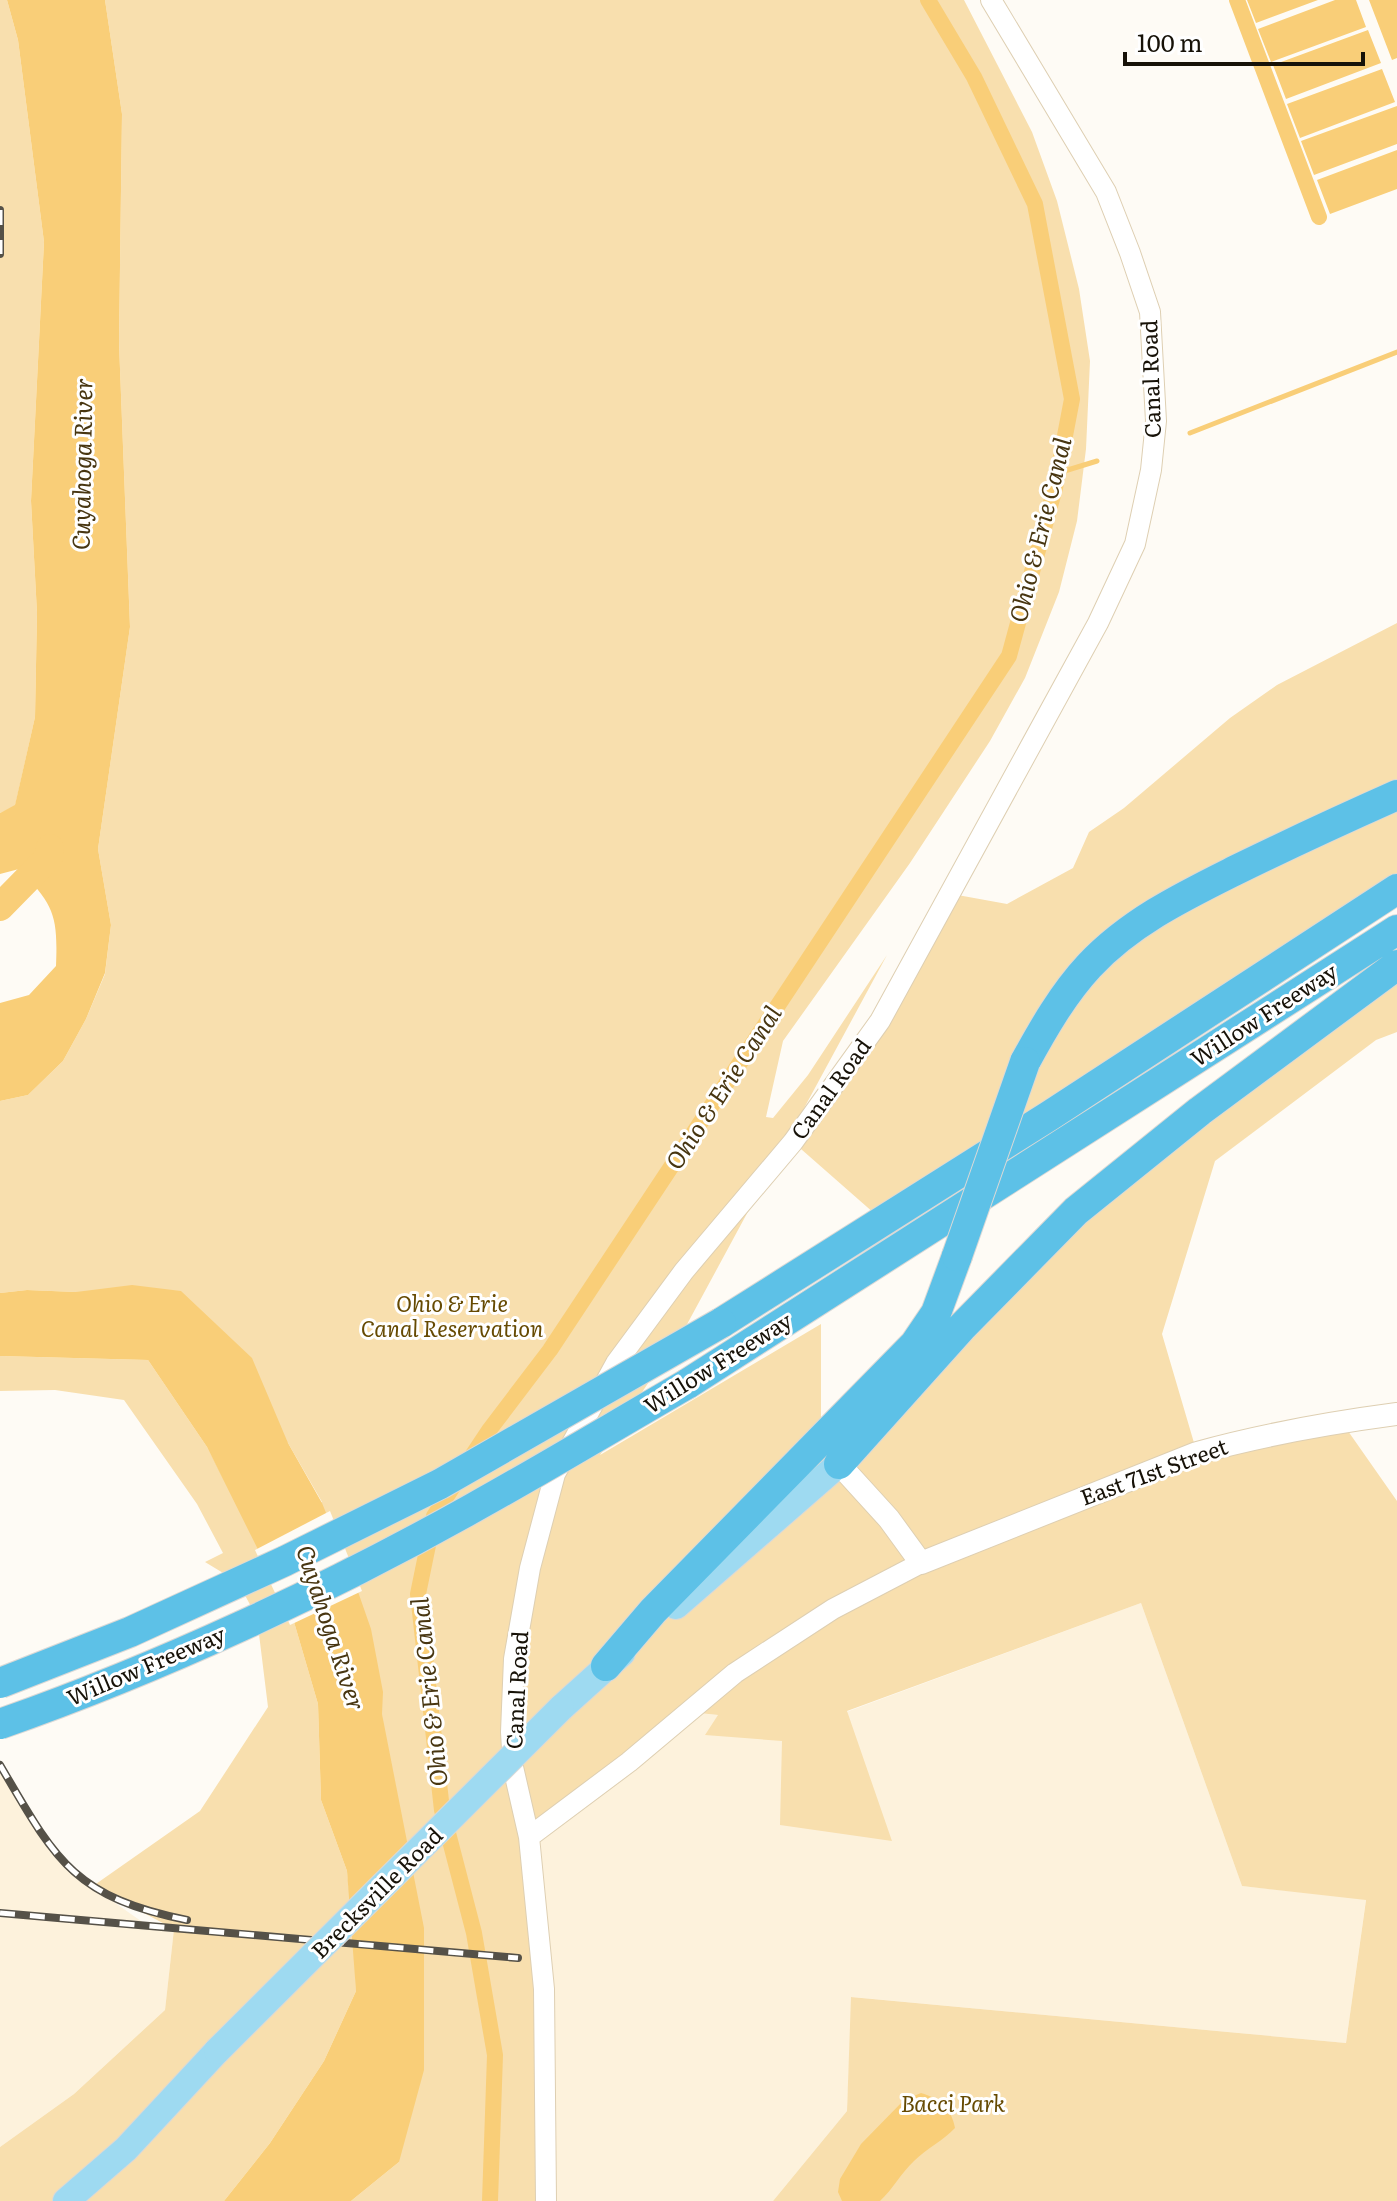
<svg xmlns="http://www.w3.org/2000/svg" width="1397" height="2201" viewBox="0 0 1397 2201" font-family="Literata,serif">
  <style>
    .built { fill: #fdf2dc }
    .green { fill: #f8dfae }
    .water { fill: #f9ce78 }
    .pier { fill: #fefbf5 }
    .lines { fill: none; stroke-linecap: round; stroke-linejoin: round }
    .stream { stroke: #f9ce78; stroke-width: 5 }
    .canal { stroke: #f9ce78; stroke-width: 16 }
    .river { stroke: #f9ce78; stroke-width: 28 }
    .tertiary-casing { stroke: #decfb2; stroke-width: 22 }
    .secondary-casing { stroke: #decfb2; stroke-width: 24 }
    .primary-casing { stroke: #dad9d7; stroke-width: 28 }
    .motorway-casing { stroke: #dad9d7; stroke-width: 32 }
    .tertiary { stroke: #fff; stroke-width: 20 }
    .secondary { stroke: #fff; stroke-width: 22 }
    .primary { stroke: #9edaf1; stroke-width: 26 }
    .motorway { stroke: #5dc1e7; stroke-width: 30 }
    .rail-casing { stroke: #555148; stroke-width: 8 }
    .rail { stroke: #fff; stroke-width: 5; stroke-dasharray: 15; stroke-linecap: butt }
    .primary-bridge-casing { stroke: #dad9d7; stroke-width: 28; stroke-linecap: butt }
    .motorway-bridge-casing { stroke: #dad9d7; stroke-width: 32; stroke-linecap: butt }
    .primary-bridge { stroke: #9edaf1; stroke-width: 26 }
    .motorway-bridge { stroke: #5dc1e7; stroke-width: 30 }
    .labels { text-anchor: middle; stroke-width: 6; stroke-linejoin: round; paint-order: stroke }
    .street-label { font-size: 22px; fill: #171208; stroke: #fff }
    .park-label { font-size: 22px; font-style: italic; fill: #664a02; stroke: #fff }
    .water-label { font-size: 24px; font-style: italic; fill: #483611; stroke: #fff }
  </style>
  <rect width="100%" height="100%" fill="#fefbf5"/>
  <path class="built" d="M1141,1603L1242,1886L1366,1899L1346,2043L852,1997L847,2111L773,2201H546L529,1837L689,1712L811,1725Z
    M0,1770L13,1787L42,1837L74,1874L148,1926L174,1929L165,2010L74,2094L0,2147Z"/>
  <path class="green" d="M0,0H7L18,40L44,242L31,501L37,613L35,717L15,806L0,813Z
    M105,0H964L1032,132L1057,201L1079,289L1090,361L1086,449L1077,521L1059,592L1025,678L990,741L910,863L783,1041L766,1117L773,1118L808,1075L887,955L685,1328L600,1455L821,1324V1442L653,1611L839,1464L1076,1211L1397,965V1032L1376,1040L1215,1161L1162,1334L1197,1453L1341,1421L1397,1501V2201H773L847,2111L851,1997L1346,2043L1366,1900L1242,1886L1141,1603L847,1711L892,1841L780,1825L782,1741L705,1735L718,1715L689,1712L529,1837L546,2201H351L399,2162L382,1714L294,1622L318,1704L321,1800L347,1871L355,1945L356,1991L324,2061L270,2143L224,2201H0V2147L74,2094L165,2010L174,1929L93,1886L200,1811L268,1707L257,1618L238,1582L205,1562L223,1553L197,1504L124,1400L55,1390L0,1391V1356L148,1360L207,1447L254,1537L322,1502L288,1443L76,1292L27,1290L0,1293V1101L28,1095L63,1061L86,1019L105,974L111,925L98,849L130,627L119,343L122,114Z
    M1397,623V889L883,1221L793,1142L952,894L1007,904L1073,868L1089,832L1124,808L1230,718L1277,685Z"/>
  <path class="water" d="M7,0H105L122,114L119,343L130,627L98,849L111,925L105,973L86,1019L63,1061L28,1095L0,1101V1003L29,995L56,966C58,915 54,905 19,869L0,874V813L15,805L35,717L37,613L31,501L44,242L18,40Z
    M1247,0H1318L1256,23Z
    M1335,0H1356L1366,27L1271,62L1258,29Z
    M1369,0H1397V58L1392,60Z
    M1368,30L1381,63L1286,99L1273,65Z
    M1382,69L1395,102L1300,138L1287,104Z
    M1397,106V144L1314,175L1301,141Z
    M1397,150V189L1330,214L1317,180Z
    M132,1285L181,1291L252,1358L288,1443L322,1503L356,1586L371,1629L383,1692L382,1714L424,1928V2070L399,2162L351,2201H224L270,2143L324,2061L356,1991L347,1871L321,1800L318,1704L294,1622L207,1447L148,1360L0,1356V1293L27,1290L76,1292Z
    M921,2093C939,2098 952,2109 955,2128C943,2141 927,2148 914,2161C901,2173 893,2189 880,2201H842L838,2192L840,2179L861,2144L904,2100Z"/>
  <path class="pier" d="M330,1511L362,1591L290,1625L255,1550Z"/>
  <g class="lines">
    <path class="stream" d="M1190,433L1397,352
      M1058,473L1097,461"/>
    <path class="canal" d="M1237,0L1319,217
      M468,1462L490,1429L550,1350L1009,656L1055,488L1072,399L1035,204L974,77L928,0
      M456,1482L434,1516L418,1594L442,1810L474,1933L495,2055L490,2201"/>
    <path class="river" d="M0,907L49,857L50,848"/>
    <defs>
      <path id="tertiary" d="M529,1837L629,1762L735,1673L833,1609L921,1563
        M546,2201L544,1989L529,1837L513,1767L511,1732L514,1659L530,1568L555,1474L616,1363L684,1271L793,1142L880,1021L1098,623L1135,544L1151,470L1156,421L1150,312L1130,253L1106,192L991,0"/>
      <path id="secondary" d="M839,1464L889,1519L921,1563L1197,1453C1262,1435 1329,1423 1397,1414"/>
      <path id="primary" d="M676,1606L839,1464
        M561,1708L622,1653
        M66,2201L126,2149L217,2051"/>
      <path id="motorway" d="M1025,1062C1043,1029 1063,994 1089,966C1130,922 1184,896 1236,870C1289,844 1343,819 1397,795
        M721,1323L1049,1116L1397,889
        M687,1384L1397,930
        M839,1464L962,1327L1076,1211L1200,1111L1397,965
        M606,1666L653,1611L915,1344L936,1313L957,1256"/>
    </defs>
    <use href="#tertiary" class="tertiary-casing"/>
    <use href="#secondary" class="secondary-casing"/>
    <use href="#primary" class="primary-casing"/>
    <use href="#motorway" class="motorway-casing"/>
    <use href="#tertiary" class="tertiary"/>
    <use href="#secondary" class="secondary"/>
    <use href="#primary" class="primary"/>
    <use href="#motorway" class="motorway"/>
    <defs>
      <path id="rail" d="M0,210V254
        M0,1765C55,1859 73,1897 187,1920
        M0,1913L518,1958"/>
    </defs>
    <use href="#rail" class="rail-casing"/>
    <use href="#rail" class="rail"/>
    <defs>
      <path id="primary-bridge" d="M217,2051L561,1708"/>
      <path id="motorway-bridge" d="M957,1256L1025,1062
        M0,1683L130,1632L285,1561L440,1484L721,1323
        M0,1724C160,1668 325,1591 473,1508C545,1468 616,1425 687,1384"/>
    </defs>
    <use href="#primary-bridge" class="primary-bridge-casing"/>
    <use href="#motorway-bridge" class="motorway-bridge-casing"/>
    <use href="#primary-bridge" class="primary-bridge"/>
    <use href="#motorway-bridge" class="motorway-bridge"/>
  </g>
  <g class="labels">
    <g class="street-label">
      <text transform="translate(1151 379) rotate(-92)" y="8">Canal Road</text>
      <text transform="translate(1264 1015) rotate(-33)" y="8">Willow Freeway</text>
      <text transform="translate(831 1089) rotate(-54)" y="8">Canal Road</text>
      <text transform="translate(718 1363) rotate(-32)" y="8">Willow Freeway</text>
      <text transform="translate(1154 1472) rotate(-20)" y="8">East 71st Street</text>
      <text transform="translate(146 1666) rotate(-23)" y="8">Willow Freeway</text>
      <text transform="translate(517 1690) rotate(-87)" y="8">Canal Road</text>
      <text transform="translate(377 1893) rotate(-45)" y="8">Brecksville Road</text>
    </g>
    <g class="park-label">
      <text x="452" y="1312">Ohio &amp; Erie<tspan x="452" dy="25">Canal Reservation</tspan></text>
      <text x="953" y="2112">Bacci Park</text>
    </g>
    <g class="water-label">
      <text transform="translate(83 464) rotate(-89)" y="8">Cuyahoga River</text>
      <text transform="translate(1041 530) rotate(-76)" y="8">Ohio &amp; Erie Canal</text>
      <text transform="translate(724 1088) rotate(-57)" y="8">Ohio &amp; Erie Canal</text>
      <text transform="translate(330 1628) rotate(72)" y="8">Cuyahoga River</text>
      <text transform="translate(430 1692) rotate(-96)" y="8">Ohio &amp; Erie Canal</text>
    </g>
  </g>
  <path d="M1125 52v12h238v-12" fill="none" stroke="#171208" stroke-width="4"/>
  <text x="1137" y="52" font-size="24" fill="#171208" stroke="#ffffff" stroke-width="6" paint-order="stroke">100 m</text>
</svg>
